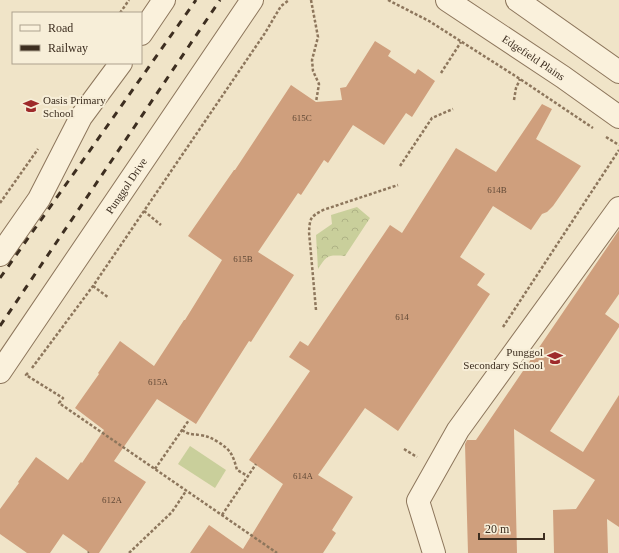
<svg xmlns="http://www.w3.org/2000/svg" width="619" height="553" viewBox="0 0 619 553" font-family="Georgia,serif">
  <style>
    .forest { fill: url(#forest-crowns) }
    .pitch { fill: #c9cf9b }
    .building { fill: #cf9f7d }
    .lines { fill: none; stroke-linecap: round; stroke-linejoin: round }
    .minor-casing { stroke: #8d765c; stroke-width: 24 }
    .path { stroke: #8d765c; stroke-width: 2.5; stroke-dasharray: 3 2; stroke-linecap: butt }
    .minor { stroke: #faf1dc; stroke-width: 22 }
    .rail { stroke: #3d2e20; stroke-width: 3; stroke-dasharray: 7 7; stroke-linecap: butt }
    .labels { text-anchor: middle; stroke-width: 4; stroke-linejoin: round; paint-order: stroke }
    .number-label { font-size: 9px; fill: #624a37 }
    .street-label { font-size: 11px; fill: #3d2e20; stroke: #f7eed8 }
    .poi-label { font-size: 11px; fill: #3d2e20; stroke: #f7eed8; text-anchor: start }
  </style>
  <defs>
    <pattern id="forest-crowns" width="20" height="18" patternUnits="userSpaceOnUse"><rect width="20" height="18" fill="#c9cf9b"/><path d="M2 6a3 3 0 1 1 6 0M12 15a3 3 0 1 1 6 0" fill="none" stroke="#aeb285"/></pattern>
  </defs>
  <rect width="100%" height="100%" fill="#f0e4c8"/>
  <path class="forest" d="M357,207L370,218L345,256C328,255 327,255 318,269L316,235L332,224L331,215Z"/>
  <path class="pitch" d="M190,446L226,470L215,488L178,464Z"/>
  <path class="building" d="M375,41L391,51L388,56L415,74L418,69L435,81L412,117L406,113L384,145L353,125L328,163L324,160L301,195L298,193L258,252L294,275L251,342L249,341L196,424L157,399L114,461L146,482L99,553H90L63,534L50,553H27L0,534V509L19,483L18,482L36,457L68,480L81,462L82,463L104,430L75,408L99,374L98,373L120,341L154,366L184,320H185L222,260L188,236L234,170H235L291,85L316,102L342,100L340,88L346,87Z
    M542,104L552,109L536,139L581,166L553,206L547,212L542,214L531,230L493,206L460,257L485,274L477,285L490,294L398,431L365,408L318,475L353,497L332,530L336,533L323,553H190L209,525L243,549L283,484L249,460L310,371L289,357L300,341L308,346L390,225L402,233L456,148L496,172Z
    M619,230V294L605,314L619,324V327L550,431L583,452L619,395V527L607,519L608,553H554L553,510L576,509L595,480L514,429L517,553H468L465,444L467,440H476Z"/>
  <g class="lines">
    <defs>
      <g id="minor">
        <path id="s1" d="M447,0L563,77L619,117"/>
        <path d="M517,0L619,72"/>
        <path d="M141,34L164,0"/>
        <path d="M0,255L39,199L81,117L121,63"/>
        <path id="s2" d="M0,372L252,0"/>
        <path d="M434,553L418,501L458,430L619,208"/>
      </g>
    </defs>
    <use href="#minor" class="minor-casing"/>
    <path class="path" d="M311,0L318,37L312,60L313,71L319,84L316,102
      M388,0L429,21L520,79L593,128
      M120,13L129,0
      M441,73L461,42
      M514,100L516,88L520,79
      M606,137L619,145
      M400,166L432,118L453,109
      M0,203L38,149
      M144,211L161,225
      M93,286L109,298
      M316,310L309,232C310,218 310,217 323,210L398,185
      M503,327L619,150
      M32,368L93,286L265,33L281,6L289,0
      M28,373L26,375L63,398L59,403L277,553
      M182,430C189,435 192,434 200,435C207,436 212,438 218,442C231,450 233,455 237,470L248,476
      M404,449L417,457
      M155,469L189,420
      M222,515L256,464
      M88,553L89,552
      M129,553L172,512L186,491"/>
    <use href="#minor" class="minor"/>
    <path class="rail" d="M0,278L196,0
      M0,326L220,0"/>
  </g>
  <defs>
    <symbol id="school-bare" viewBox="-9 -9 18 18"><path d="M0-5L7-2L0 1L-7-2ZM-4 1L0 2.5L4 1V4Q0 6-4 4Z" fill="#9e2a2b" stroke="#f7eed8" stroke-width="2.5" paint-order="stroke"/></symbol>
  </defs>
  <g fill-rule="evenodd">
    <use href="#school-bare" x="20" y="95" width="22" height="22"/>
    <use href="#school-bare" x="544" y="347" width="22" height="22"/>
  </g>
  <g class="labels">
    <g class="number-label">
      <text x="302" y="121">615C</text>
      <text x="497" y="193">614B</text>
      <text x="243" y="262">615B</text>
      <text x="402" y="320">614</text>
      <text x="158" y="385">615A</text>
      <text x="303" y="479">614A</text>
      <text x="112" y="503">612A</text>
    </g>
    <g class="street-label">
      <text dy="4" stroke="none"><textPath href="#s1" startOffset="104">Edgefield Plains</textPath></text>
      <text dy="4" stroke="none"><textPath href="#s2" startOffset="225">Punggol Drive</textPath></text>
    </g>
    <g class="poi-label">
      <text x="43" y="104">Oasis Primary<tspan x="43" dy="13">School</tspan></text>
      <text x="543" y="356" text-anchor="end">Punggol<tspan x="543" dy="13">Secondary School</tspan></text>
    </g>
  </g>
  <rect x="12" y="12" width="130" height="52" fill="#f7eed8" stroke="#ada18e"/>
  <rect x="20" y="25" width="20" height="6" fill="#faf1dc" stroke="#ada18e"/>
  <text x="48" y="32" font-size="12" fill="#3d2e20">Road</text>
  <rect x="20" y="45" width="20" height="6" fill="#3d2e20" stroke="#ada18e"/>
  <text x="48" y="52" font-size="12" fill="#3d2e20">Railway</text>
  <path d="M479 533v6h65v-6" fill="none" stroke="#3d2e20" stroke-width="2"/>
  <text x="485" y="533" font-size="12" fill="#3d2e20" stroke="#f7eed8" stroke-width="3" paint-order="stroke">20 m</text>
</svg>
